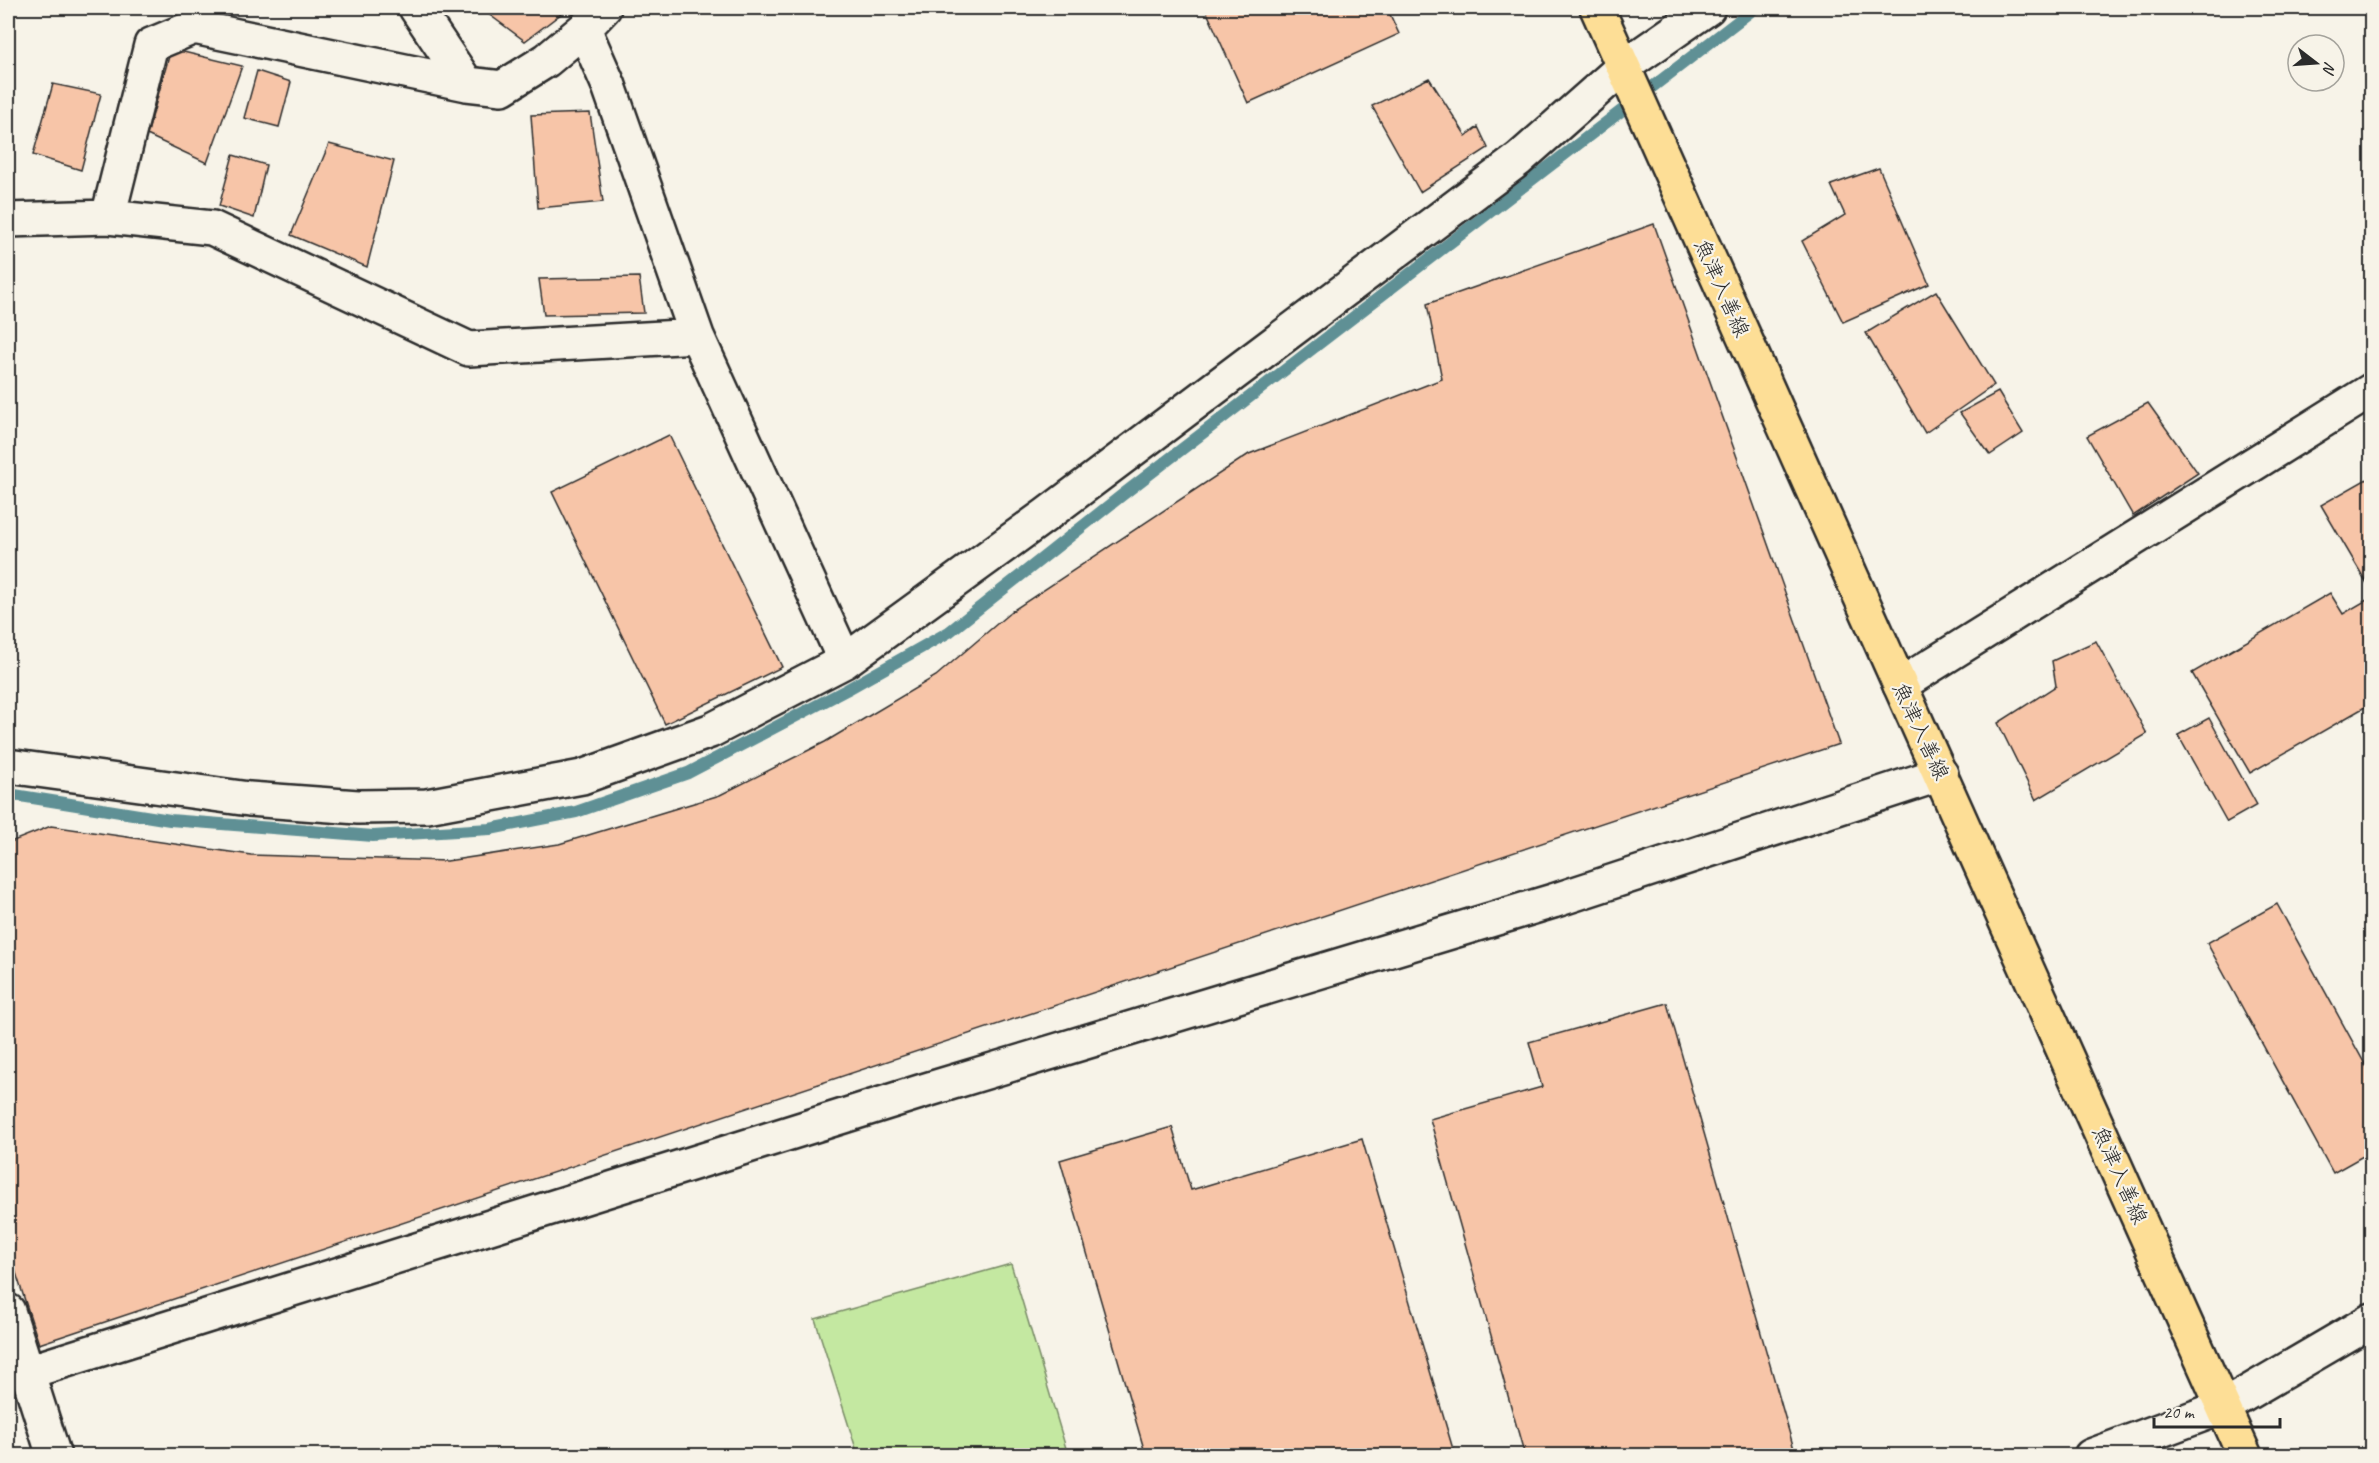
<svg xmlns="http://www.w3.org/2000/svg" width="2379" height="1463" viewBox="0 0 2379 1463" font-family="Caveat,'Klee One',sans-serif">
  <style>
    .green { fill: #c4e8a1; stroke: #788a66; stroke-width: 1.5 }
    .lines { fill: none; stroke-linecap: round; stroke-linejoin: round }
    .stream { stroke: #5f9095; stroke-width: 12 }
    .building { fill: #f7c5a8; stroke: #2b2b2b; stroke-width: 1.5 }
    .minor-casing { stroke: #2b2b2b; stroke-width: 38 }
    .major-casing { stroke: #2b2b2b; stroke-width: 38 }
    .minor { stroke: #f7f3e8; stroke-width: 33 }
    .major { stroke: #fdde96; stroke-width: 33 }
    .labels { text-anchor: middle; stroke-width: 4.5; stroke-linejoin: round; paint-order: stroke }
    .street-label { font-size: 21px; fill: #2b2b2b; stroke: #f7f3e8 }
  </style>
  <rect width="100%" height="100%" fill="#f7f3e8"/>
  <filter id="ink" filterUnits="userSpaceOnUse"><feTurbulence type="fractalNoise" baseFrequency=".0167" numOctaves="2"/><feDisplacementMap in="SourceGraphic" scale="12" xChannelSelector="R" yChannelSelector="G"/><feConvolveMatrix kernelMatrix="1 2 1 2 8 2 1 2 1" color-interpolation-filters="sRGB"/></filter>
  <g filter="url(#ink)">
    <path class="green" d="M1011,1264L1068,1455H858L815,1319Z"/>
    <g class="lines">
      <path class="stream" d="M8,794L170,820L373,836L490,829L576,812L688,773L848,689L949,632L1121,496L1755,8"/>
    </g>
    <path class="building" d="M493,8H555L562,13L525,41L487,13Z
      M1205,8H1387L1399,34L1248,103Z
      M171,49L242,66L207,163L147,135Z
      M257,71L291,82L279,127L244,118Z
      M1429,78L1466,136L1478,127L1488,148L1420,192L1372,106Z
      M53,84L101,94L81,170L33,155Z
      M590,113L603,202L538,208L531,115Z
      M329,144L394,161L367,267L291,235Z
      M233,155L266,165L254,218L219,206Z
      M1879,168L1929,284L1843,322L1802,241L1845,215L1831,185Z
      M1654,224L1839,744L39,1344L8,1248V843L51,826L251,855L447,861L559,844L720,795L825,742L936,676L1012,611L1249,454L1442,379L1427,304Z
      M639,277L644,313L544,315L539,279Z
      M1936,291L1994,385L1925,433L1866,333Z
      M1998,392L2023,433L1990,455L1960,413Z
      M2148,403L2198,473L2133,516L2087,436Z
      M669,435L782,667L665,724L552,492Z
      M2372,476V592L2321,505Z
      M2330,593L2343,614L2372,597V647L2368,649L2372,656V703L2250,773L2192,673Z
      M2096,641L2147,734L2036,800L1998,723L2056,686L2052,661Z
      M2209,718L2257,805L2227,822L2178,735Z
      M2277,904L2372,1077V1151L2333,1173L2207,943Z
      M1667,1003L1796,1456H1525L1430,1119L1542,1087L1529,1042Z
      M1172,1127L1191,1190L1362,1139L1455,1456H1146L1060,1160Z"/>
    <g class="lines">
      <defs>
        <path id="minor" d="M416,8L467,84
          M584,29L604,8
          M108,217L212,228L469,349L697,336
          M8,220L108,217L151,45L194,27L467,84L502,88L547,60L584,29L609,86L697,336L845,661
          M1900,685L2372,390
          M8,766L249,799L358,807L427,806L582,777L710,731L845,661L1046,515L1519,159L1623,67L1708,8
          M8,1311L54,1456
          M28,1372L923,1091L1553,901L1941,774
          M2091,1456L2223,1407L2372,1320"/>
        <path id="major" d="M1597,8L2245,1456"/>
      </defs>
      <use href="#minor" class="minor-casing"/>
      <use href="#major" class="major-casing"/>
      <use href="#minor" class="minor"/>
      <use href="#major" class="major"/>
    </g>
  </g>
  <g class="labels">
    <g class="street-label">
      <text transform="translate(1722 288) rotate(66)" y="7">魚津入善線</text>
      <text transform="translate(1921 731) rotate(65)" y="7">魚津入善線</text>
      <text transform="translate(2120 1175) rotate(66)" y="7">魚津入善線</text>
    </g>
  </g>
  <rect width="2379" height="1463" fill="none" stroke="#f7f3e8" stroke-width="30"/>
  <rect x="15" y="15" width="2349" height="1433" fill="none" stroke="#2b2b2b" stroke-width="2" filter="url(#ink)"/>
  <g transform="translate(2316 63) rotate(107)"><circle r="28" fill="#f7f3e8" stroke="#a5a39c" stroke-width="1.5"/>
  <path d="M0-4.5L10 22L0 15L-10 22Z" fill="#2b2b2b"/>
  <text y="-9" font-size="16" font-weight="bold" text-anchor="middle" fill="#2b2b2b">N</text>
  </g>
  <path d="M2154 1418v9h126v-9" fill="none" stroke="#2b2b2b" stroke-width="3"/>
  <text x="2163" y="1418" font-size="18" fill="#2b2b2b" stroke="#f7f3e8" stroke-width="4.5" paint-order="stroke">20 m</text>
</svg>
